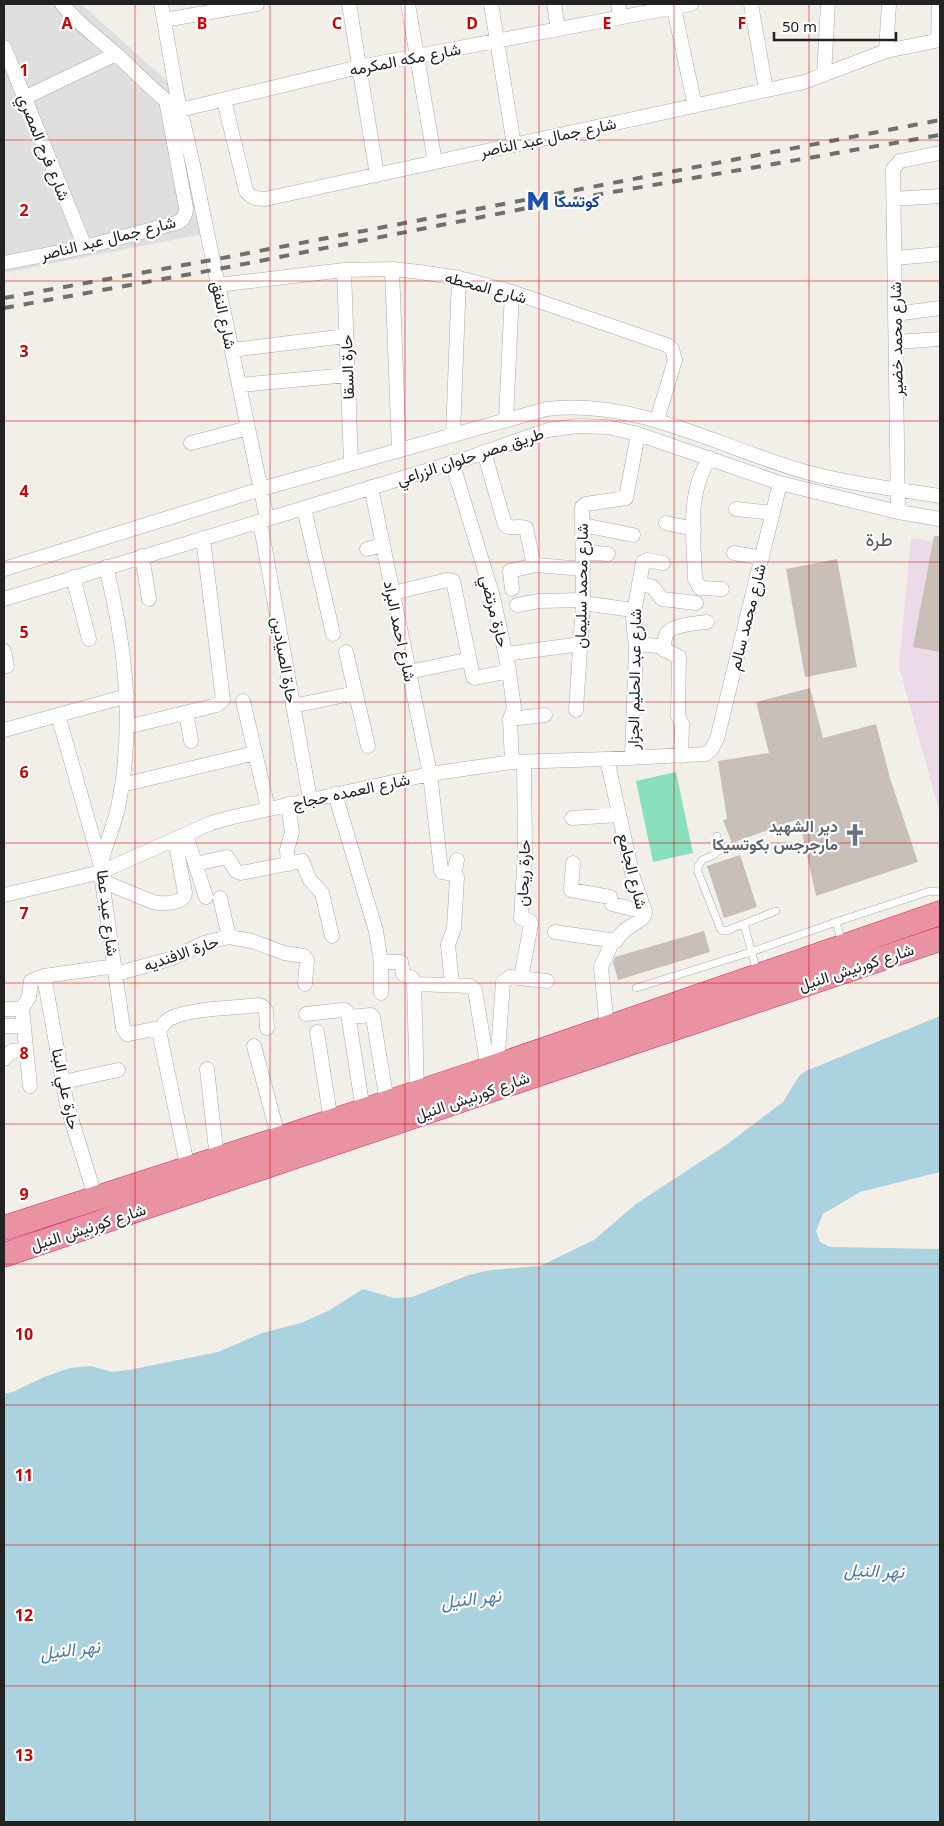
<svg xmlns="http://www.w3.org/2000/svg" width="944" height="1826" viewBox="0 0 944 1826" font-family="'Noto Sans',Vazirmatn,sans-serif">
  <style>
    .residential { fill: #e0dfdf }
    .industrial { fill: #ebdbe8 }
    .pitch { fill: #88e0be }
    .water { fill: #aad3df }
    .building { fill: #c7bfb8 }
    .lines { fill: none; stroke-linecap: round; stroke-linejoin: round }
    .lane-casing { stroke: #a9a9a9; stroke-width: 8 }
    .street-casing { stroke: #a9a9a9; stroke-width: 15 }
    .highway-casing { stroke: #dc2a67; stroke-width: 25 }
    .lane { stroke: #fff; stroke-width: 7 }
    .street { stroke: #fff; stroke-width: 14 }
    .highway { stroke: #e892a2; stroke-width: 24 }
    .rail { stroke: #707070; stroke-width: 4; stroke-dasharray: 10 10; stroke-linecap: butt }
    .grid { fill: none; stroke: #d40000; stroke-width: 1; stroke-opacity: 0.55 }
    .labels { text-anchor: middle; stroke-width: 4.5; stroke-linejoin: round; paint-order: stroke }
    .street-label { font-size: 16px; fill: #222; stroke: #fff }
    .transit-label { font-size: 16px; font-weight: bold; fill: #164399; stroke: #fff; text-anchor: start }
    .worship-label { font-size: 16px; font-weight: bold; fill: #5b616d; stroke: #fff; text-anchor: end }
    .water-label { font-size: 18px; font-style: italic; fill: #4a7aab; stroke: #fff }
    .quarter-label { font-size: 19px; fill: #555; stroke: #fff }
    .grid-label { font-size: 16px; text-anchor: middle; font-weight: bold; fill: #d40000; stroke: #fff; stroke-width: 4.5; stroke-linejoin: round; paint-order: stroke }
  </style>
  <rect width="100%" height="100%" fill="#f2efe9"/>
  <path class="residential" d="M4,4H81L184,96L214,232L4,273Z"/>
  <path class="industrial" d="M911,538L940,542V814L899,667Z"/>
  <path class="pitch" d="M676,772L693,853L653,862L636,781Z"/>
  <path class="water" d="M940,1016V1172L860,1192L823,1214L816,1231L820,1242L830,1247L940,1249V1822H4V1394L15,1391L44,1377L70,1368L91,1366L112,1372L129,1370L218,1352L262,1333L301,1323L328,1311L363,1289L394,1298L412,1297L469,1275L491,1270L540,1266L594,1240L636,1204L726,1145L783,1102L799,1076L806,1071Z"/>
  <path class="building" d="M934,536H940V652L913,647Z
    M837,559L857,667L805,677L786,569Z
    M810,688L823,738L876,724L890,778L918,862L816,896L799,819L732,843L723,820L727,819L718,761L769,753L756,702Z
    M740,855L757,907L724,918L707,866Z
    M704,931L710,952L618,980L613,962L615,957Z"/>
  <g class="lines">
    <defs>
      <path id="lane" d="M717,836L718,851L712,856L702,860L698,867V872L721,930L726,931L776,911
        M836,922L842,943
        M744,924L757,972
        M636,988L751,952L836,922L930,891L940,892"/>
      <path id="street" d="M62,4C77,23 97,37 116,54C135,71 152,91 174,106
        M161,4L177,95L192,160L267,519
        M349,4L377,175
        M408,4L435,162
        M491,4L514,145
        M554,4L558,29
        M618,4L620,17
        M673,4L695,106
        M751,4L766,90
        M164,20L257,4
        M938,40L939,4
        M4,47L85,247
        M886,51L889,4
        M824,75L828,4
        M24,98L116,54
        M224,100L246,191C252,198 256,199 265,199L804,82L886,51L940,40
        M180,110L359,67L691,4
        M894,199L940,196
        M895,258L940,254
        M4,263L85,247L179,222C184,218 186,215 186,208L166,100
        M392,269L399,450
        M344,270L351,464
        M218,285L344,270L392,269L420,272L459,278L512,292L667,345L672,349L675,360L657,420
        M895,314L940,308
        M896,342L940,339
        M232,350L346,336
        M239,385L348,375
        M506,420L512,292
        M453,435L459,278
        M191,443L248,428
        M484,452L505,525C511,530 519,525 526,528L534,565
        M710,458C686,493 694,539 695,579L700,588L722,589
        M452,462L493,597L509,671L514,708L510,719L512,762
        M371,487L430,774L441,870L442,872L454,874L457,877L454,928L448,945L452,984
        M304,508L333,634
        M736,509L773,513
        M898,512L893,169L900,161L940,153
        M260,521L310,799
        M666,523L694,529
        M583,525L633,535
        M367,549L383,545
        M583,552L608,554
        M734,553L762,558
        M142,556L149,599
        M106,567C124,639 133,711 122,785C120,795 119,806 116,815C112,832 103,849 101,866C100,871 102,877 102,881L123,1028L127,1034H129L154,1029L159,1031L189,1174
        M4,569L261,489L546,409C638,398 720,448 806,472C850,484 895,489 940,496
        M73,577L89,639
        M639,583L653,587L662,599L696,603
        M512,589L510,571L536,565L583,569
        M393,593L447,580L453,581L470,662
        M4,599L462,460L548,430L578,426L608,427L638,434L780,483L898,512L940,519
        M583,603L633,610
        M517,605L539,601L583,600
        M636,644L658,646L679,657L678,716L682,724L681,756
        M664,650C664,645 664,638 667,633C673,625 697,623 707,622
        M4,651L7,666
        M346,652L368,746
        M506,654L581,644
        M409,672L466,660L470,662L473,677L475,678L509,671
        M243,701L268,808
        M293,706L355,693
        M576,710L583,603L582,507L586,504L626,498L638,434
        M186,713L191,741
        M58,715L101,866
        M510,719L545,715
        M127,727L217,705L223,700L203,538
        M4,730L127,696
        M632,758L636,648L633,618L643,562L647,560L663,563
        M607,759L633,877L645,912L643,918L625,930L611,945L601,967L607,1027
        M122,785L255,753
        M335,794L376,931L381,962V993
        M572,818L619,815
        M186,835L206,897
        M573,863L571,890L610,897L612,904L645,912
        M195,864L227,857L236,871L241,873L302,861L310,880L322,893L332,936
        M288,864L287,850L292,832L288,804
        M454,874L457,860
        M102,881L153,902C162,904 177,904 184,897L185,893L175,840
        M4,895L101,872L211,823L233,817L430,774L512,762L607,759L706,754L711,750L717,739L780,483
        M220,898L229,937
        M555,932L616,941
        M381,962H401L403,974L412,978L414,981L417,1092
        M116,974L173,958L204,943L229,937L252,941L284,953L304,956L307,960L305,984
        M44,976L67,1105L96,1199
        M521,978L531,924L530,921L521,918L525,854L524,762
        M414,984L470,986L475,990L488,1069
        M4,1009H22
        M306,1014L342,1010H345L348,1014L363,1110
        M349,1017L371,1015L373,1017L387,1102
        M4,1026H24
        M159,1031C162,1026 164,1022 169,1019C190,1008 235,1008 259,1005L263,1007L266,1011L267,1028
        M317,1032L331,1121
        M254,1046L279,1139
        M4,1059L12,1051L26,1050
        M497,1066L503,982L510,977L547,981
        M207,1069L217,1159
        M63,1082L118,1070
        M30,1086L22,1009L29,997L31,981L44,976L115,966"/>
      <path id="highway" d="M4,1228L279,1139L488,1069L940,913
        M4,1255C317,1151 627,1042 940,939"/>
    </defs>
    <use href="#lane" class="lane-casing"/>
    <use href="#street" class="street-casing"/>
    <use href="#highway" class="highway-casing"/>
    <use href="#lane" class="lane"/>
    <use href="#street" class="street"/>
    <use href="#highway" class="highway"/>
    <path class="rail" d="M4,298L228,257L940,120
      M4,308L229,267L573,199L940,135"/>
  </g>
  <path class="grid" d="M135,4V1822M270,4V1822M405,4V1822M539,4V1822M674,4V1822M809,4V1822M4,140H940M4,281H940M4,421H940M4,562H940M4,702H940M4,843H940M4,983H940M4,1124H940M4,1264H940M4,1405H940M4,1545H940M4,1686H940"/>
  <defs>
    <symbol id="metro-bare" viewBox="-9 -9 18 18"><path d="M-5.5 5V-5H-3L0 0L3-5H5.5V5H3V-.5L0 4L-3-.5V5Z" fill="#1a4fb4" stroke="#fff" stroke-width="2.5" paint-order="stroke"/></symbol>
    <symbol id="church-bare" viewBox="-9 -9 18 18"><path d="M-1.2-6h2.4v3.5h3.3v2.4h-3.3V6h-2.4V-.1h-3.3v-2.4h3.3Z" fill="#6b7280" stroke="#fff" stroke-width="2.5" paint-order="stroke"/></symbol>
  </defs>
  <g fill-rule="evenodd">
    <use href="#metro-bare" x="522" y="185" width="32" height="32"/>
    <use href="#church-bare" x="839" y="819" width="32" height="32"/>
  </g>
  <g class="labels">
    <g class="street-label">
      <text transform="translate(405 59) rotate(-11)" y="6">شارع مكه المكرمه</text>
      <text transform="translate(548 137) rotate(-12)" y="6">شارع جمال عبد الناصر</text>
      <text transform="translate(44 147) rotate(68)" y="6">شارع فرح المصري</text>
      <text transform="translate(108 238) rotate(-14)" y="6">شارع جمال عبد الناصر</text>
      <text transform="translate(486 287) rotate(15)" y="6">شارع المحطه</text>
      <text transform="translate(224 315) rotate(78)" y="6">شارع النفق</text>
      <text transform="translate(896 339) rotate(-91)" y="6">شارع محمد خضير</text>
      <text transform="translate(347 367) rotate(-92)" y="6">حارة السقا</text>
      <text transform="translate(470 456) rotate(-18)" y="6">طريق مصر حلوان الزراعي</text>
      <text transform="translate(581 586) rotate(-89)" y="6">شارع محمد سليمان</text>
      <text transform="translate(495 611) rotate(76)" y="6">حارة مرتضي</text>
      <text transform="translate(747 617) rotate(-76)" y="6">شارع محمد سالم</text>
      <text transform="translate(400 631) rotate(78)" y="6">شارع احمد البراد</text>
      <text transform="translate(285 660) rotate(80)" y="6">حارة الصيادين</text>
      <text transform="translate(634 679) rotate(-89)" y="6">شارع عبد الحليم الجزار</text>
      <text transform="translate(351 791) rotate(-12)" y="6">شارع العمده حجاج</text>
      <text transform="translate(633 871) rotate(76)" y="6">شارع الجامع</text>
      <text transform="translate(523 873) rotate(-88)" y="6">حارة ريحان</text>
      <text transform="translate(108 913) rotate(83)" y="6">شارع عيد عطا</text>
      <text transform="translate(181 953) rotate(-19)" y="6">حارة الافنديه</text>
      <text transform="translate(856 967) rotate(-18)" y="6">شارع كورنيش النيل</text>
      <text transform="translate(66 1089) rotate(78)" y="6">حارة علي البنا</text>
      <text transform="translate(472 1096) rotate(-19)" y="6">شارع كورنيش النيل</text>
      <text transform="translate(88 1227) rotate(-18)" y="6">شارع كورنيش النيل</text>
    </g>
    <g class="transit-label">
      <text x="554" y="207">كوتسكا</text>
    </g>
    <g class="worship-label">
      <text x="838" y="832">دير الشهيد<tspan x="838" dy="18">مارجرجس بكوتسيكا</tspan></text>
    </g>
    <g class="water-label">
      <text transform="translate(874 1571) rotate(2)" y="6">نهر النيل</text>
      <text transform="translate(471 1599) rotate(-7)" y="6">نهر النيل</text>
      <text transform="translate(70 1650) rotate(-7)" y="6">نهر النيل</text>
    </g>
    <g class="quarter-label">
      <text x="879" y="546">طرة</text>
    </g>
  </g>
  <g class="grid-label">
    <text x="67" y="29">A</text>
    <text x="202" y="29">B</text>
    <text x="337" y="29">C</text>
    <text x="472" y="29">D</text>
    <text x="607" y="29">E</text>
    <text x="742" y="29">F</text>
    <text x="24" y="76">1</text>
    <text x="24" y="216">2</text>
    <text x="24" y="357">3</text>
    <text x="24" y="497">4</text>
    <text x="24" y="638">5</text>
    <text x="24" y="778">6</text>
    <text x="24" y="919">7</text>
    <text x="24" y="1059">8</text>
    <text x="24" y="1200">9</text>
    <text x="24" y="1340">10</text>
    <text x="24" y="1481">11</text>
    <text x="24" y="1621">12</text>
    <text x="24" y="1761">13</text>
  </g>
  <rect width="944" height="1826" fill="none" stroke="#222222" stroke-width="10"/>
  <path d="M774 32v8h122v-8" fill="none" stroke="#222222" stroke-width="2.5"/>
  <text x="782" y="32" font-size="15" fill="#222222" stroke="#ffffff" stroke-width="4" paint-order="stroke">50 m</text>
</svg>
